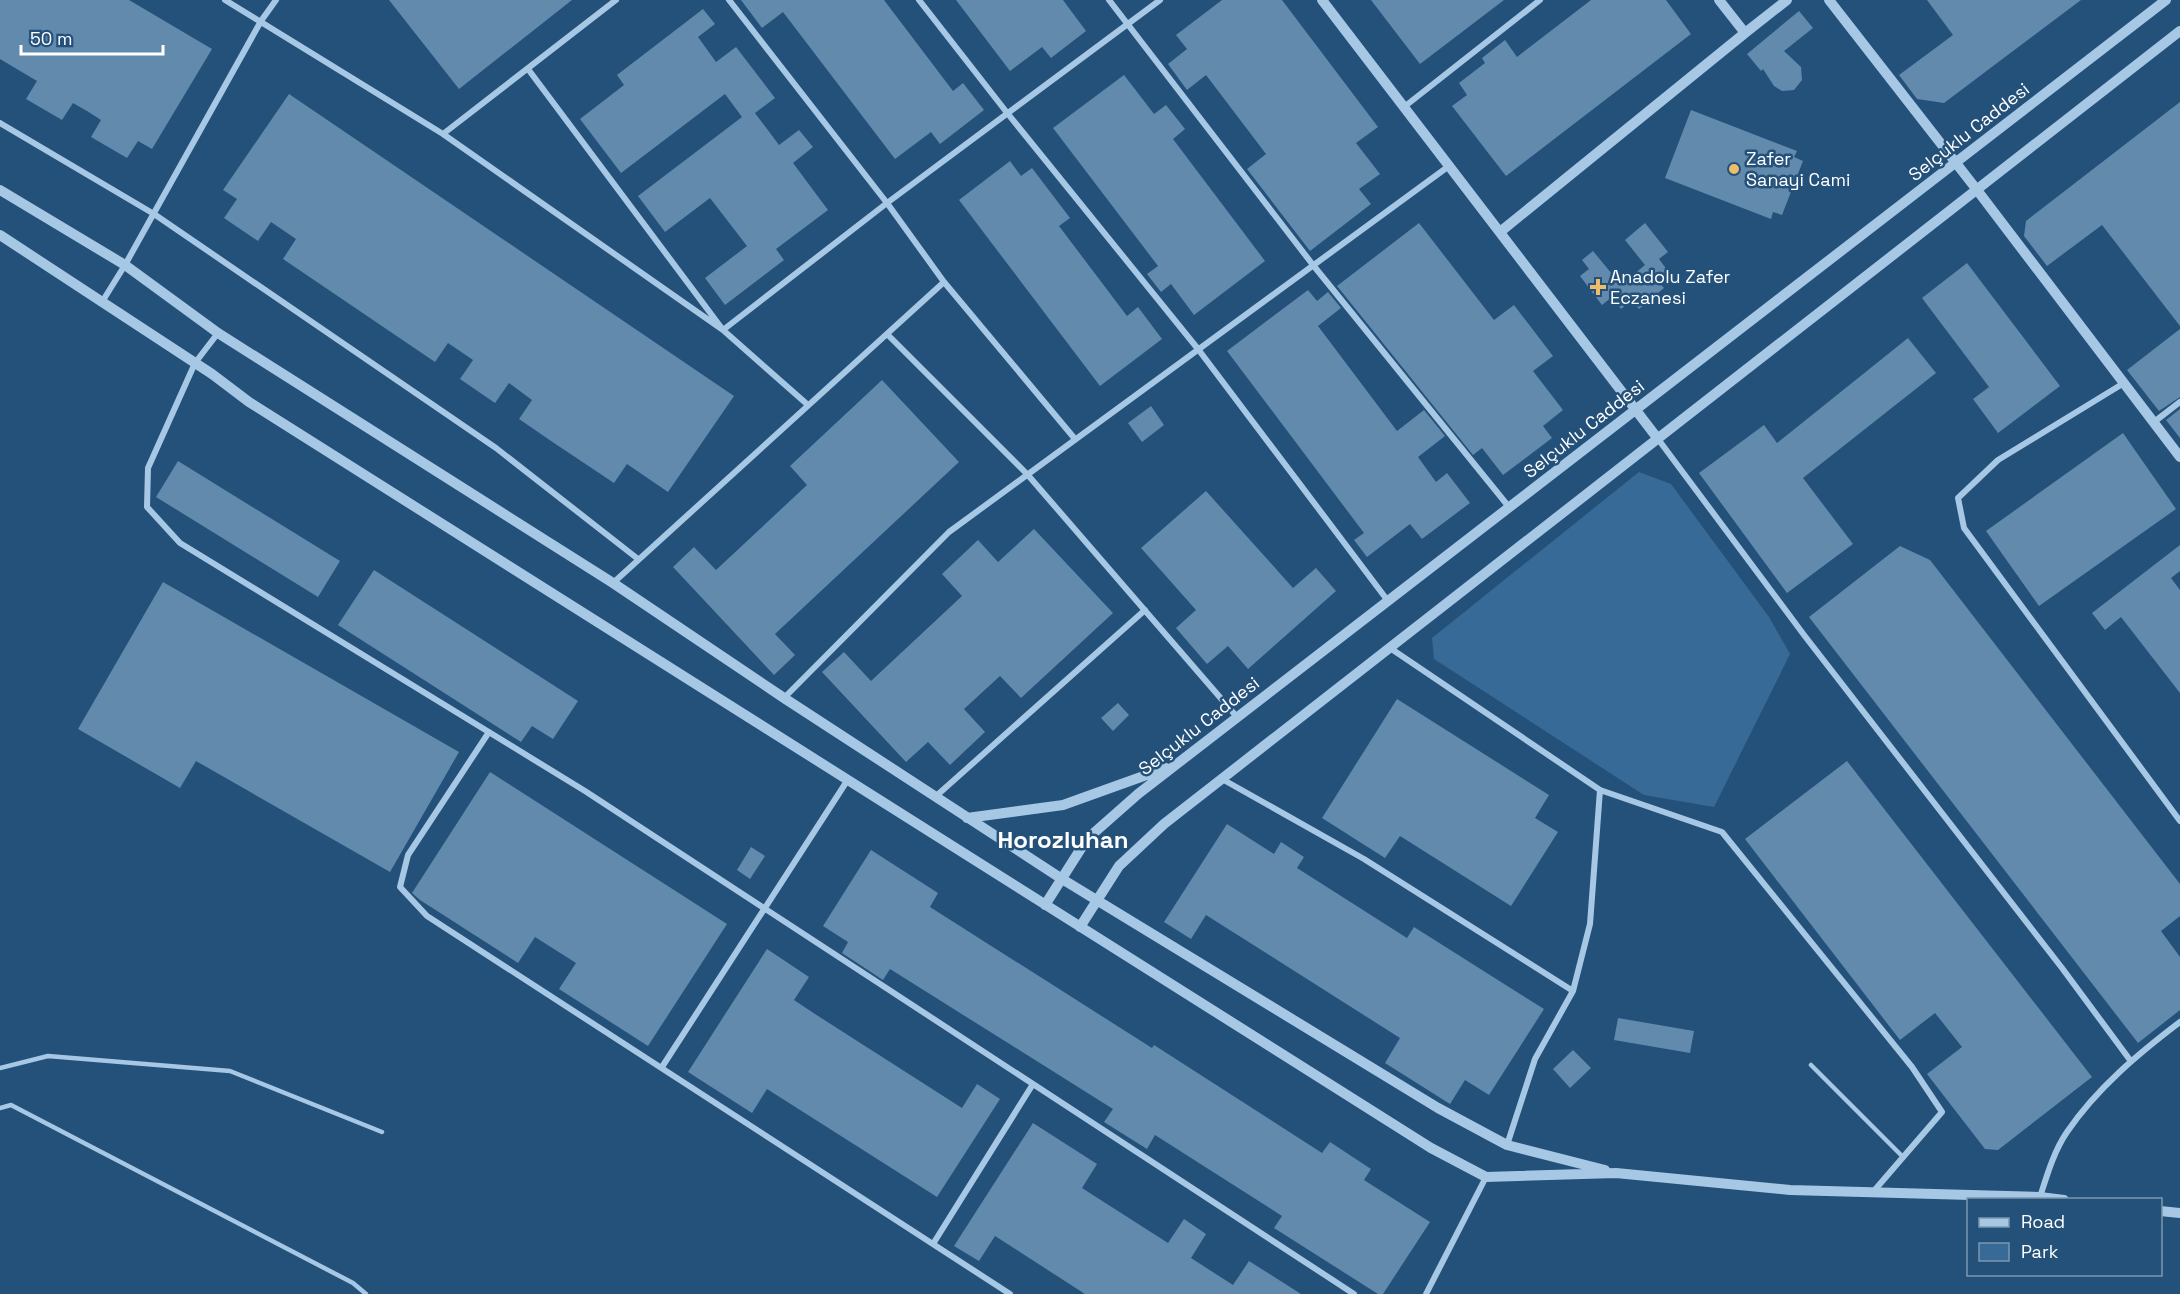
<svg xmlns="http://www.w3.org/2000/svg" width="2180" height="1294" viewBox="0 0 2180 1294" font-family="'Space Grotesk',sans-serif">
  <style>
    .green { fill: #386a97 }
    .building { fill: #618aad }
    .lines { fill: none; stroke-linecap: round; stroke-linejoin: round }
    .service { stroke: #a7c8e4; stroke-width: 4.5 }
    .minor { stroke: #a7c8e4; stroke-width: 6 }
    .tertiary { stroke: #a7c8e4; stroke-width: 10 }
    .poi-dot { fill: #eebd6b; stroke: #24517a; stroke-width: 2 }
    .labels { text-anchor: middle; stroke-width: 5; stroke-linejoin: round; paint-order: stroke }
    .street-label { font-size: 18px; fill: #fff; stroke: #24517a }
    .poi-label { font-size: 18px; fill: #fff; stroke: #24517a; text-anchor: start }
    .district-label { font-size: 24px; font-weight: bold; fill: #fff; stroke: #24517a }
  </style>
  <rect width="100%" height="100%" fill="#24517a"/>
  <path class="green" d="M1639,472L1671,484L1769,617L1790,654L1714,807L1644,795L1434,659L1432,638Z"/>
  <path class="building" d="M0,0H129L212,49L152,149L138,141L127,158L91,137L101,120L87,111L73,103L62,120L26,99L37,81L0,59Z
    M389,0H572L459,89Z
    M741,0H884L953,91L963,83L984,110L940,144L931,132L895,159L783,12L762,28Z
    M956,0H1063L1086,31L1051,58L1042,47L1010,71Z
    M1222,0H1282L1378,127L1356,143L1380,174L1359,189L1371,204L1310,251L1247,169L1266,154L1206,75L1187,90L1168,64L1187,49L1176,35Z
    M1371,0H1504L1420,64Z
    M1591,0H1666L1691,34L1506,176L1452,106L1467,95L1459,83L1485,63L1482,58L1505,40L1517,57Z
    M1927,0H2081L1944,103L1917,99L1899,75L1953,35Z
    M703,9L715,24L698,37L716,62L736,47L775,98L755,113L779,145L799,130L813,147L793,163L828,210L776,249L784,260L725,305L705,278L747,246L710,198L665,232L638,196L742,117L725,94L621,173L580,119L624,85L617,75Z
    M1799,11L1813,28L1784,51L1801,67L1802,80L1794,90L1782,91L1774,86L1763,69L1761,71L1747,54Z
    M1124,75L1154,114L1166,105L1185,129L1173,139L1265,261L1194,315L1171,284L1161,292L1147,274L1158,266L1053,128Z
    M289,94L734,396L668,492L627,464L614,483L554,443L519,419L532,400L509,383L495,403L460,379L473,360L448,343L435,362L283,259L296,239L271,222L258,241L224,218L237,199L223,190Z
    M2180,102V326L2102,225L2047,266L2024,236L2026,221Z
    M1691,110L1797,151L1794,157L1803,161L1782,215L1773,212L1771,219L1665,178Z
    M1010,161L1021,176L1032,168L1070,218L1059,226L1127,316L1138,307L1162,339L1100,386L959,200Z
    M1419,223L1494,320L1514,305L1553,356L1533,371L1563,410L1543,426L1552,438L1503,475L1482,448L1473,455L1337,286Z
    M1645,223L1668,252L1659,259L1668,271L1657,280L1664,288L1639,309L1632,300L1621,309L1612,297L1602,305L1580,276L1589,269L1582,260L1593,251L1621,285L1645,265L1625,240Z
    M1967,263L2060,386L1998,433L1973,399L1989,387L1922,298Z
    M1308,290L1317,301L1328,292L1341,308L1318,326L1397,431L1424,410L1445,436L1418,457L1436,482L1447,473L1470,503L1422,539L1410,524L1367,557L1354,540L1364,533L1227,351Z
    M2180,329V397L2159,411L2127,370Z
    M1908,338L1936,373L1803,478L1853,544L1787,593L1699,473L1764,425L1777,443Z
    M882,380L959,462L775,634L795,655L774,675L673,567L694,547L716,570L807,485L790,466Z
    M1151,406L1164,425L1142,442L1128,423Z
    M2180,409V438L2166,420Z
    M2123,433L2176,509L2039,606L1986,531Z
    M178,461L340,561L318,597L156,497Z
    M1206,491L1293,588L1316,568L1336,591L1248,669L1228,646L1207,664L1176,628L1196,610L1141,548Z
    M1034,529L1113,613L1021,698L1000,676L964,709L985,732L950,765L928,742L906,762L822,672L844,652L871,681L962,596L942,574L978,540L998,562Z
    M2180,545V571L2171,578L2180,590V693L2121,617L2105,630L2092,613Z
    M1900,546L1930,560L2180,884V916L2161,931L2180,957V1010L2138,1043L1809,617Z
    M374,570L578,701L553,739L532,726L521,742L338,625Z
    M163,582L459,752L390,872L196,761L180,788L78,729Z
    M1397,699L1549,795L1535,818L1558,832L1511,906L1400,836L1385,858L1322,818Z
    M1118,703L1129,715L1113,731L1101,718Z
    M1847,761L2092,1077L1998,1150L1985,1149L1927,1074L1962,1047L1935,1013L1900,1040L1745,839Z
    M490,772L727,924L648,1046L559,989L576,963L535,937L518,963L420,900L412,893Z
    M1227,824L1274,854L1281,842L1304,857L1297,868L1407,938L1414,927L1544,1009L1489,1095L1465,1080L1450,1104L1385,1063L1400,1038L1206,915L1191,939L1164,922Z
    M751,847L765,856L750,879L737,870Z
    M871,850L938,893L930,907L1152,1048L1154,1045L1322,1153L1330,1142L1371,1169L1364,1180L1430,1222L1383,1294H1378L1274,1228L1282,1216L1155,1135L1147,1149L1104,1122L1113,1109L890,969L883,980L842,953L848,942L823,926Z
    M767,949L809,977L794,1000L815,1014L962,1108L977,1084L1000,1099L937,1197L767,1089L752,1113L688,1072Z
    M1618,1018L1694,1031L1690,1053L1614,1040Z
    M1573,1050L1591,1068L1570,1088L1553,1069Z
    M1033,1123L1097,1164L1082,1188L1168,1243L1184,1219L1206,1234L1191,1258L1233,1285L1249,1261L1301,1294H1085L995,1236L979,1261L954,1246Z"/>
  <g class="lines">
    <path class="service" d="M1811,1065L1903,1157
      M0,1068L48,1056L230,1071L382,1132
      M0,1108L11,1105L353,1283L366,1294"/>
    <path class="minor" d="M225,0L443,134L723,330L808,405
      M729,0L887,203L944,282L1075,439
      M919,0L1008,114L1198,349L1388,601
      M1109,0L1313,265L1509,507
      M528,69L723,330L887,203L1160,0
      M1404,107L1540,0
      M0,123L154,214L496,448L638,559
      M443,134L616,0
      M102,302L125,265L261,21L276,0
      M218,333L195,363L148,468L147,507L180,543L585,791L1354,1294
      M887,334L1027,474L1237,717
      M2124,383L1998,460L1958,498L1964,528L2180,821
      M2154,422L2180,402
      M1658,439L1804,635L2062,968L2130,1060
      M613,583L944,282
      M1390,648L1600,790L1722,832L1912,1067L1942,1112L1873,1192
      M784,698L949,532L1449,166
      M489,732L408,855L400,887L427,916L1010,1294
      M1222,779L1364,859L1573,991
      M935,797L1145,610
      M662,1067L847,781
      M1507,1145L1535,1059L1573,991L1590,924L1600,790
      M2040,1197C2047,1175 2054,1151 2067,1132C2097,1088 2138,1054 2180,1022
      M933,1244L1033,1084
      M1426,1294L1486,1177"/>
    <path class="tertiary" d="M1322,0L1658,439
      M1829,0L1977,190L2180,457
      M1745,33L1787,0
      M0,190L125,265L218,333L613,583L784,698L1062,879L1438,1108L1507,1145L1605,1170
      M1500,232L1745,33L1719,0
      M0,235L212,374L249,402L1431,1148L1486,1177L1616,1173L1790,1190L2040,1197L2064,1200
      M967,818L1063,805L1166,768
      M1045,905L1087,839L1138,794L2166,0
      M1080,927L1119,866L1164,824L2180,31
      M2160,1211L2180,1213"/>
  </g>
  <g class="poi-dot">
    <circle cx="1734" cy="169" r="6"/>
    <path d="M1595 278h6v6h6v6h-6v6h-6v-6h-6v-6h6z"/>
  </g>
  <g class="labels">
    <g class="street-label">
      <text transform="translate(1969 132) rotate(-38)" y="6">Selçuklu Caddesi</text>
      <text transform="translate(1584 429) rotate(-38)" y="6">Selçuklu Caddesi</text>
      <text transform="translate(1199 726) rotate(-38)" y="6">Selçuklu Caddesi</text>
    </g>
    <g class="poi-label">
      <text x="1746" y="165">Zafer<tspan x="1746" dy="21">Sanayi Cami</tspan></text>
      <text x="1610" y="283">Anadolu Zafer<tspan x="1610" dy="21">Eczanesi</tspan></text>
    </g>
    <g class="district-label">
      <text x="1063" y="848">Horozluhan</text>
    </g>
  </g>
  <rect x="1967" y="1198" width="195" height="78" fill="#24517a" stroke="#7c97af" stroke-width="1.5"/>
  <rect x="1979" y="1218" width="30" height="9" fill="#a7c8e4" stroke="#7c97af" stroke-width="1.5"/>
  <text x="2021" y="1228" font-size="18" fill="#ffffff">Road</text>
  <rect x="1979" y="1243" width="30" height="18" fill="#386a97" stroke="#7c97af" stroke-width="1.5"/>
  <text x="2021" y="1258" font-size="18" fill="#ffffff">Park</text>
  <path d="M21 45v9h142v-9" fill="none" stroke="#ffffff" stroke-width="3"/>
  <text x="30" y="45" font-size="18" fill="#ffffff" stroke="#24517a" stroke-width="4.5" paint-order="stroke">50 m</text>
</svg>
